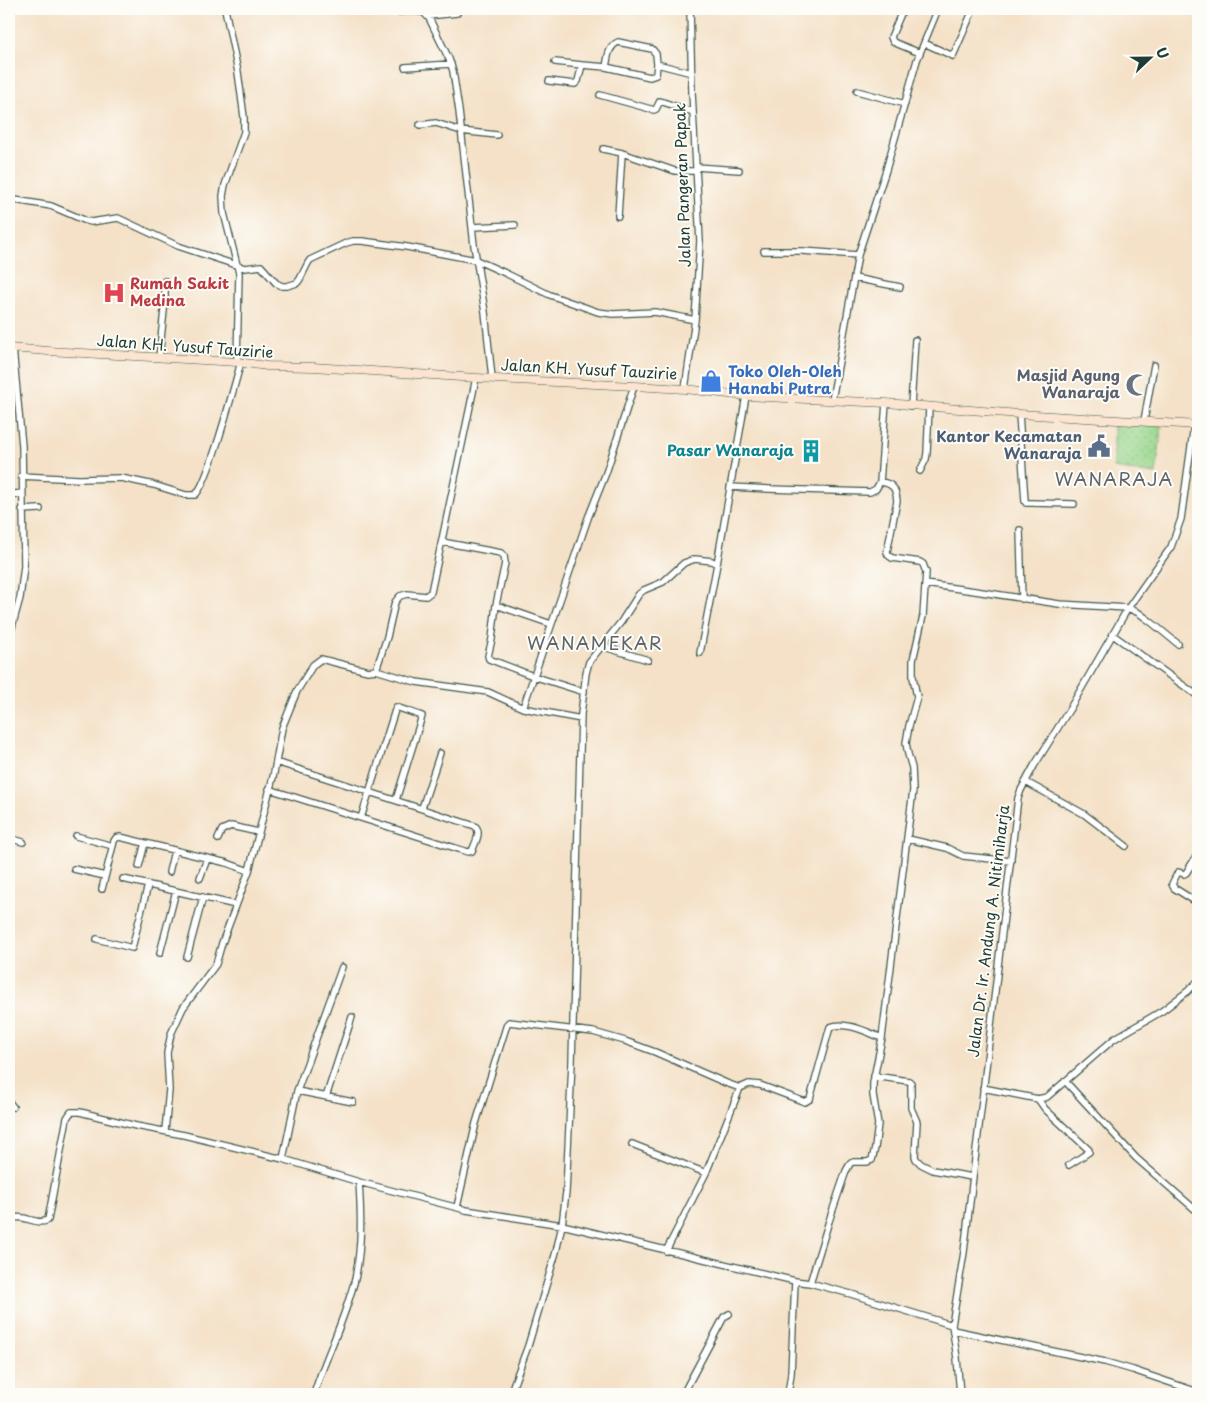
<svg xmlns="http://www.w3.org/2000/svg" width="1207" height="1403" viewBox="0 0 1207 1403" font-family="'Playpen Sans',sans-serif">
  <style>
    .park { fill: url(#park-dots); stroke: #5c8a60 }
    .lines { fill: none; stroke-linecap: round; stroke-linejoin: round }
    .street-casing { stroke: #3f564a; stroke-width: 8 }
    .secondary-casing { stroke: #3f564a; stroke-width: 9 }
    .street { stroke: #fff; stroke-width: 5.5 }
    .secondary { stroke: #fce5d0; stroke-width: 8 }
    .labels { text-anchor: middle; stroke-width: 4; stroke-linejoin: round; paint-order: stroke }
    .street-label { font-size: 15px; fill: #1f3d34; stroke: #fdfcf7 }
    .health-label { font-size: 15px; font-weight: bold; fill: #be3a42; stroke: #fdfcf7; text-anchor: start }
    .shop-label { font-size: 15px; font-weight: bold; fill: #366cbe; stroke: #fdfcf7; text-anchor: start }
    .worship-label { font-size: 15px; font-weight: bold; fill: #5b616d; stroke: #fdfcf7; text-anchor: end }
    .service-label { font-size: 15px; font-weight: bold; fill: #4e5e75; stroke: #fdfcf7; text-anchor: end }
    .culture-label { font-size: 15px; font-weight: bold; fill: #0d838f; stroke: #fdfcf7; text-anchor: end }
    .quarter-label { font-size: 18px; letter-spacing: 1px; fill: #5f656a; stroke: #fdfcf7 }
  </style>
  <defs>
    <pattern id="park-dots" width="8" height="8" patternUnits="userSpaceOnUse" patternTransform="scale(1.25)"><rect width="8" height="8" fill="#99d68b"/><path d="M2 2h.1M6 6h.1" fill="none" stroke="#7caf72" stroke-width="1.8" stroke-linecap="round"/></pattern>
  </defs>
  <rect width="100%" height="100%" fill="#fdfcf7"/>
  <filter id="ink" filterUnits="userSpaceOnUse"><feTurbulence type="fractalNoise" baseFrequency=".02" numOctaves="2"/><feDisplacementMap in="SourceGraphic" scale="10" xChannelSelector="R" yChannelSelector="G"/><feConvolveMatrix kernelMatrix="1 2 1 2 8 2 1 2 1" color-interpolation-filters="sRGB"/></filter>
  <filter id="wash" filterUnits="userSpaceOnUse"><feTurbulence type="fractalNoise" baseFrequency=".0096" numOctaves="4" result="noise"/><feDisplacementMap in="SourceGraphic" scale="20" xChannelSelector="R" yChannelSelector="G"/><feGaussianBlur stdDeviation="1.12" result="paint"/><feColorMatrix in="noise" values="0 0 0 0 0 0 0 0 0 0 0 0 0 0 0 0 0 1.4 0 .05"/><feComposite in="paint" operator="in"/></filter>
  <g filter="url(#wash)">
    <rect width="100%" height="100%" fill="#f4e1c7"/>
    <path class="park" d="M1114,422L1162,425L1156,474L1114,468Z"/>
  </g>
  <g filter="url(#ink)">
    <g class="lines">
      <defs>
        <path id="street" d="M225,9L238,72L244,117V132L225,185L223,196L224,213L239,273L237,362
          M365,9L371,13L413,11L423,12L429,18L449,59L453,71L459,111L474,245L485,312L492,378
          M903,9L891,37L893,42L920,53
          M428,16L457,13
          M924,43L953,56L973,10
          M555,62L582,65
          M405,67L451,64
          M606,67C608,57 608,47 618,42L652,49L656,54L657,64
          M549,81L575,84L578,81L582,65L606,67L650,77L656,75L657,64L692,73
          M857,91L905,104
          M600,95L654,110L656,109L660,101L693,112
          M420,125L436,123L461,131L497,135
          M603,149L622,153L675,171H695
          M696,167L739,170
          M9,199L51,206L84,220L91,222L118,218L178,246L245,268L261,266L276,283L282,286H287L297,283L300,279L308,263L310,260L346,243L353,241H362L407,247L476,260L505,273L550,295L598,312L613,314L655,312L695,320
          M618,216L622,153
          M472,227L515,225
          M764,251H802L858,255
          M854,278L900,287
          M159,358L165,301V281
          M685,389L695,320L700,241L692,92L690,9
          M832,400L858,255L886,170L917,60L938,9
          M911,406L915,340
          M1019,414L1025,501L1026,503H1032L1074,504
          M1144,421L1154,365
          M920,471L926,459L927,453L929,407
          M21,476L79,479L121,478L154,485L186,495H195C208,486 235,383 241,362
          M880,482L886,403
          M730,487L769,489L870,492L876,489L880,482C893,483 896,489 897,501L887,552L888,555L892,558L920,562L923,564L926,572L923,616L913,660V677L917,697L909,726L906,743L908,754L912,768L913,790L882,1038L873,1083V1095L878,1124L875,1148L872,1160L867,1162H851L846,1171L829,1221L810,1283
          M9,495L22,493
          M22,510L40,509
          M1020,530L1022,599
          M442,542L501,553L504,556L505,563L496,605L492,639L488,656L489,659L533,676L584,692
          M925,584L975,591L1059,604L1128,608L1139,613L1151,622L1178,644
          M496,605L551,624
          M1113,635L1198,696
          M9,638L20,598L24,566L22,446L13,348
          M601,646L648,660
          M700,653L717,564
          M376,670L416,682L488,692L523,708L581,719
          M523,708L588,518L606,473L634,386
          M1026,782L1084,814L1126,846
          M269,789L468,852L472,851C475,843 482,832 475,826L276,762
          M422,808L440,753
          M361,818L396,707L422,716L396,800
          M76,836L113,846
          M9,838L23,842
          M218,839L222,830L231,826L258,832
          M908,839L947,848L963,856L1011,861
          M1198,854L1186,873L1184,874L1178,872L1172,884L1174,888L1198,903
          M139,866L145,843
          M74,869L105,876
          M169,872L174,851
          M200,878L207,859
          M123,879L236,905
          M102,889L114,841L116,838L120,837L227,863L249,871
          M97,939L132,948L148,885
          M160,953L176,891
          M187,957L203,897
          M874,1076L909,1081L911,1083V1108L917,1122L915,1156L916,1159L921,1164L933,1170L972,1177
          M1065,1081L1136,1158L1198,1212
          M983,1088L1038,1099L1047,1097L1114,1039L1162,1011L1188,991L1198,981
          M297,1091L353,1102
          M326,1097L352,1017
          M1038,1099L1045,1109L1089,1150V1152L1069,1165
          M9,1102L13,1107
          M165,1131L169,1090L167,1053L171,1034L183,1008L216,964L222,943L249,871L274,773L282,728L297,691L313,665L321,659L368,671L376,670L387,637L395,602L400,596L407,594L426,596L431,592L476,378
          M632,1144L706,1173
          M283,1159L297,1091L342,967
          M457,1207L476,1123L507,1024L509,1022L593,1032L625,1041L655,1052L726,1083L740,1088L749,1084L760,1085L805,1102L810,1099L830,1027C846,1021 867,1032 882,1038
          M9,1221C21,1211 36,1227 48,1220L67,1118L71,1112H80L136,1126L184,1135L283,1159L359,1182L466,1210L562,1225L795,1281L810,1283L851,1294L952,1325
          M666,1251L706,1173L740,1088
          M953,1330L1105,1362L1133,1370L1198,1392
          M314,1394C324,1361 340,1330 350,1296C352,1289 355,1282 356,1274C362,1243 361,1213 359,1182
          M510,1394L528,1346L556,1252L562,1225L566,1192L572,1062L581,714L586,673L589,662L621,622L639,594L644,590L663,582L684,563L695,559L712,561L717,564L746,396
          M683,1394L724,1317L729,1314
          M788,1394L791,1374L795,1281
          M960,1394L957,1358L952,1325L964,1252L1018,798L1021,790L1034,766L1069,710L1128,608L1171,547L1181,519L1194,425"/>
        <path id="secondary" d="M9,348L48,351L237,362L267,366L313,367L476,378L634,386L685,389L746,396L886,403L1019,414L1198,425"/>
      </defs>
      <use href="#street" class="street-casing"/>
      <use href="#secondary" class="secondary-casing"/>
      <use href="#street" class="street"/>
      <use href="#secondary" class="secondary"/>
    </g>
  </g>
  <defs>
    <symbol id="hospital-bare" viewBox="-9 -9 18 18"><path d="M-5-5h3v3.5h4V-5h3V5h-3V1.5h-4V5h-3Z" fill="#e0444e" stroke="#fdfcf7" stroke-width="2.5" paint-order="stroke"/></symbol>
    <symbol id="shop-bare" viewBox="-9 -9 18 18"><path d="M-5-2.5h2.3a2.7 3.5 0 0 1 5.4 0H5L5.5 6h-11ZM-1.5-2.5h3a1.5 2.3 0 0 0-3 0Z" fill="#3f7fe0" stroke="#fdfcf7" stroke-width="2.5" paint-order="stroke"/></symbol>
    <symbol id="mosque-bare" viewBox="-9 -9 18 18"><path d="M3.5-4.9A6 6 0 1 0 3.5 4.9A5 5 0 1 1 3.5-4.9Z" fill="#6b7280" stroke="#fdfcf7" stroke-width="2.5" paint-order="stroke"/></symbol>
    <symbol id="civic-bare" viewBox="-9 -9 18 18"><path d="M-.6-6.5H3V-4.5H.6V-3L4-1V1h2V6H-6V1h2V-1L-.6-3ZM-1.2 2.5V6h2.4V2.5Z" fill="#5c6f8a" stroke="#fdfcf7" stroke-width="2.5" paint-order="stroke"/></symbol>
    <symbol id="building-bare" viewBox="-9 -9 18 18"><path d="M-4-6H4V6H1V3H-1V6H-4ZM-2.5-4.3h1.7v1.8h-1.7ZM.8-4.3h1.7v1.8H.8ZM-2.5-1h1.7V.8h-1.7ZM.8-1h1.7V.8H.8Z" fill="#0f9aa8" stroke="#fdfcf7" stroke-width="2.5" paint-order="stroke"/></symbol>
  </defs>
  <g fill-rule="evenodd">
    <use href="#hospital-bare" x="98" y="277" width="32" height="32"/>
    <use href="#shop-bare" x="695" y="365" width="32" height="32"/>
    <use href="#mosque-bare" x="1121" y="369" width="32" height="32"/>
    <use href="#civic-bare" x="1083" y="430" width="32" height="32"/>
    <use href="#building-bare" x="795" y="435" width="32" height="32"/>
  </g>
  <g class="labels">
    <g class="street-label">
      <text transform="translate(683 185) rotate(-92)" y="5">Jalan Pangeran Papak</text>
      <text transform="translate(185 347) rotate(4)" y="5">Jalan KH. Yusuf Tauzirie</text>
      <text transform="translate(589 370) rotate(3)" y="5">Jalan KH. Yusuf Tauzirie</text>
      <text transform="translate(989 931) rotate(-83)" y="5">Jalan Dr. Ir. Andung A. Nitimiharja</text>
    </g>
    <g class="health-label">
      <text x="130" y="289">Rumah Sakit<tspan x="130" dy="17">Medina</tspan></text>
    </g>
    <g class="shop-label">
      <text x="728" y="377">Toko Oleh-Oleh<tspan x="728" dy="17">Hanabi Putra</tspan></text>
    </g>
    <g class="worship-label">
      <text x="1120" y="381">Masjid Agung<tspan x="1120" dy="17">Wanaraja</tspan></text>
    </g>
    <g class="service-label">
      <text x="1082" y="442">Kantor Kecamatan<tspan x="1082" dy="17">Wanaraja</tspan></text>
    </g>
    <g class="culture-label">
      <text x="794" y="456">Pasar Wanaraja</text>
    </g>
    <g class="quarter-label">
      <text x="1114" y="486">WANARAJA</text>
      <text x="595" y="650">WANAMEKAR</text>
    </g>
  </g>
  <rect width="1207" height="1403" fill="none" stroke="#fdfcf7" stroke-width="30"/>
  <g transform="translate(1150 58) rotate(68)" stroke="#fdfcf7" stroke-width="4" paint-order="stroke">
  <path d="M0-4L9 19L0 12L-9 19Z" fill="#1f3d34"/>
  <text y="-8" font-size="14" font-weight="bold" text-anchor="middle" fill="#1f3d34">U</text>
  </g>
</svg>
